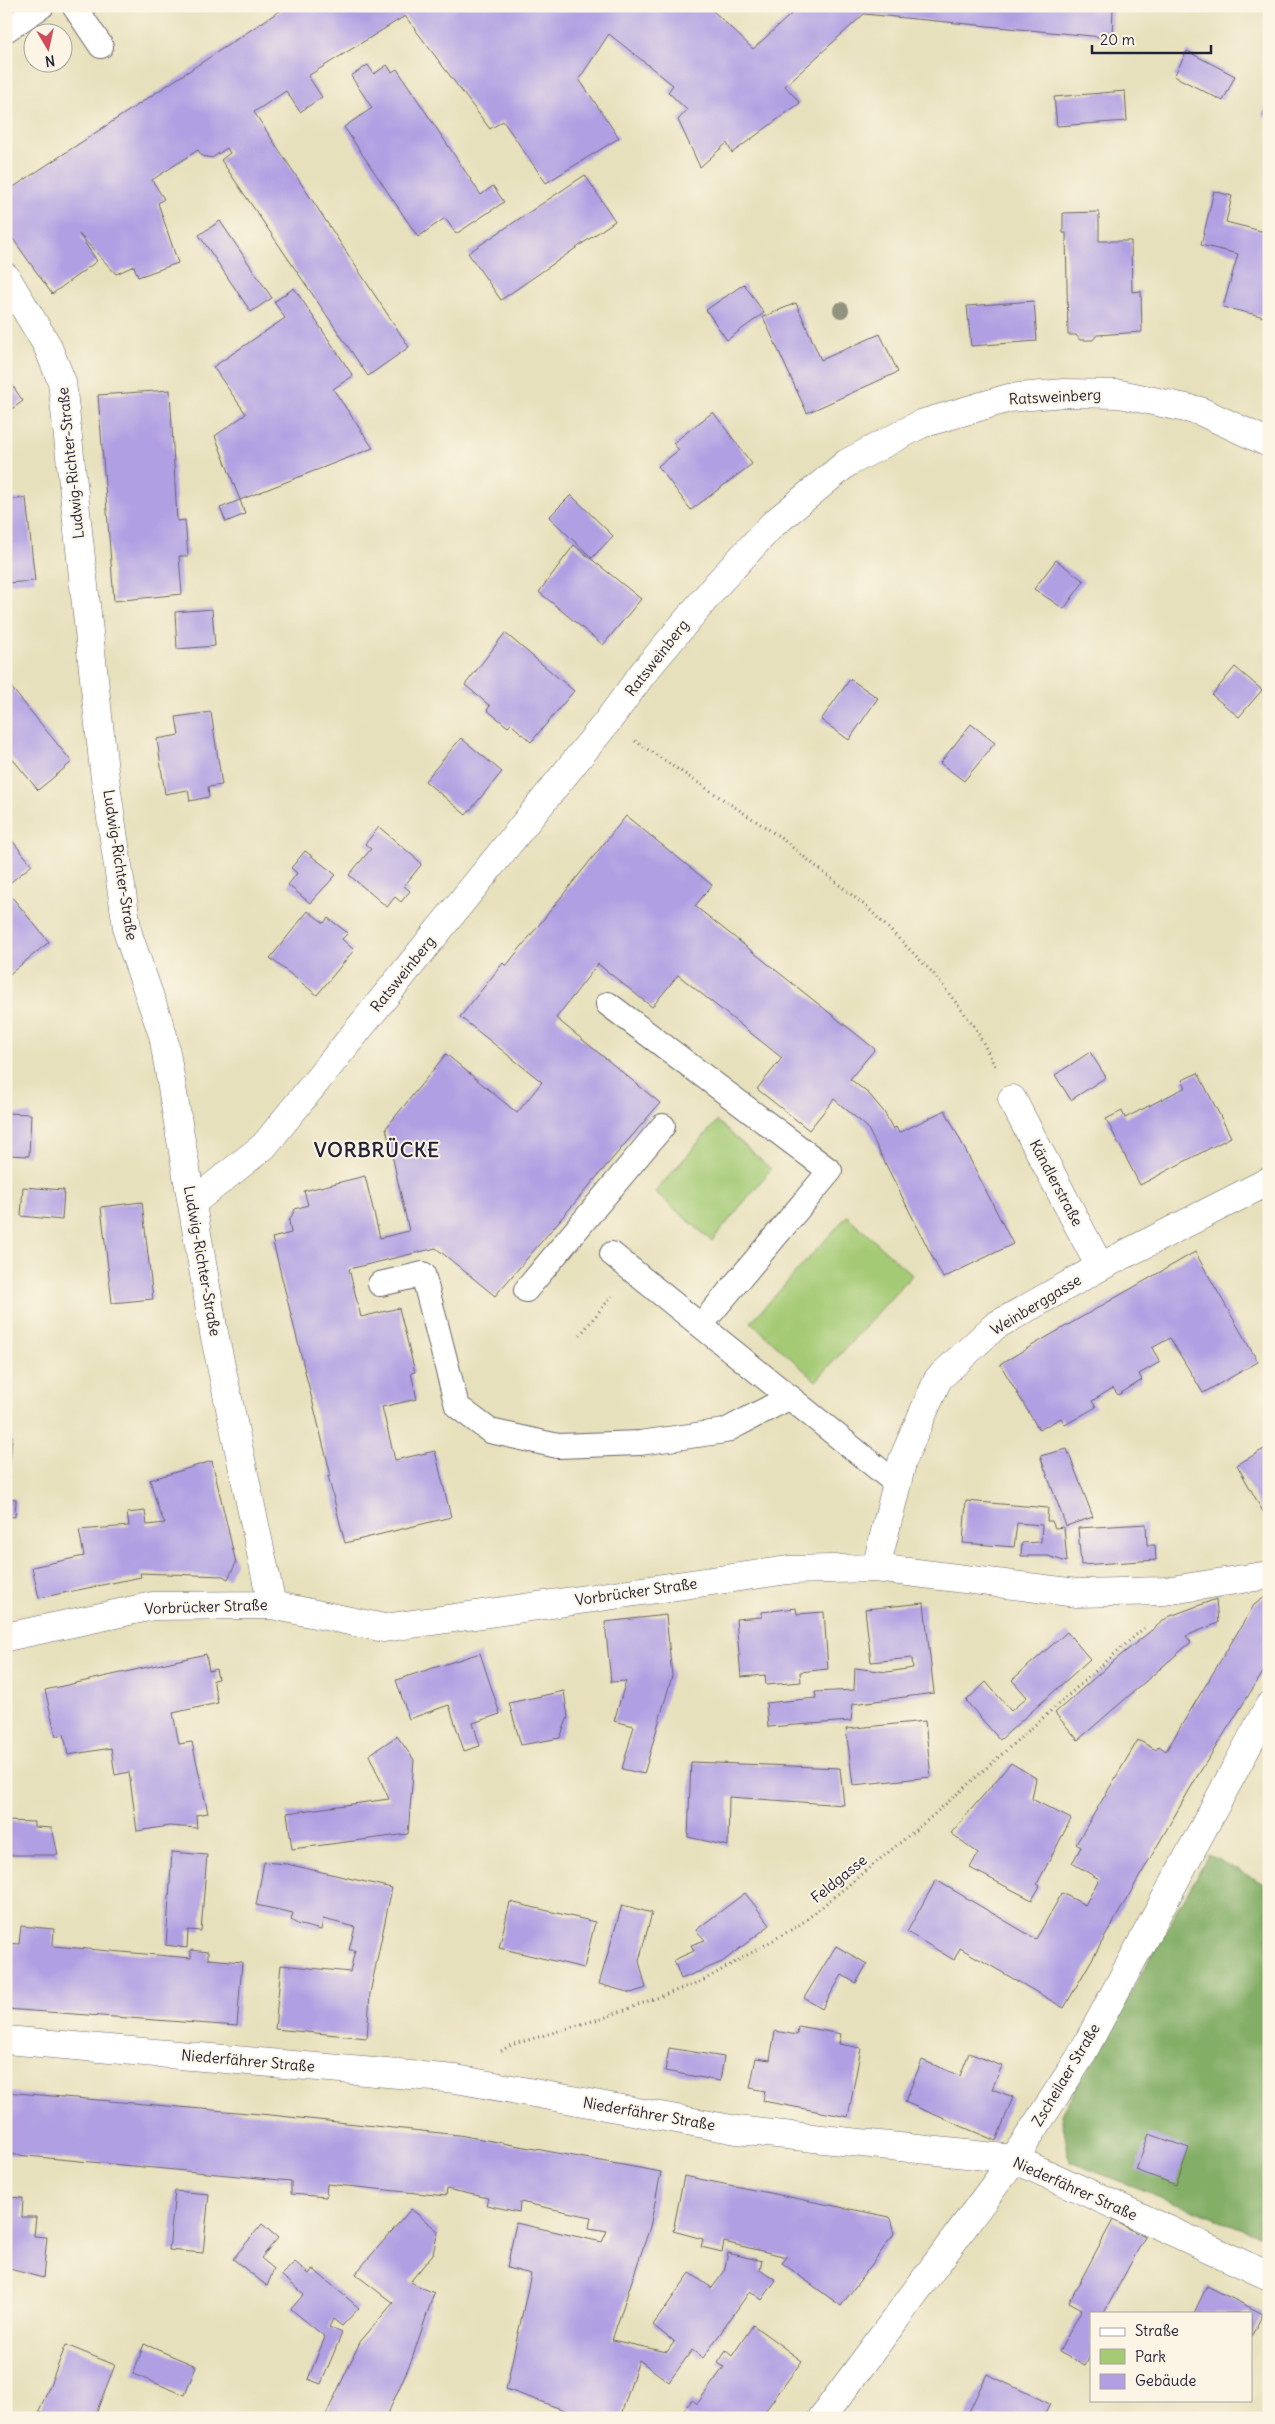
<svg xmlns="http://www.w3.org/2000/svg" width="1275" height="2424" viewBox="0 0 1275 2424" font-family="Delius,sans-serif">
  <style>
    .green { fill: #a4ca74; stroke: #637658 }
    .forest { fill: #83ae66; stroke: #526850 }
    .building { fill: #b0a0e3 }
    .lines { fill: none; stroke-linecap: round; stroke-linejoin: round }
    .service-casing { stroke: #676468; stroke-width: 26 }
    .minor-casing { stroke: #676468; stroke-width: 29 }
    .path { stroke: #676468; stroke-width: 3; stroke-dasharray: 1 4; stroke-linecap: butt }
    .service { stroke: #fff; stroke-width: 24 }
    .minor { stroke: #fff; stroke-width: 28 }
    .tree { fill: #90937e }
    .labels { text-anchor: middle; stroke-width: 4; stroke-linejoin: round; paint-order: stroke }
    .street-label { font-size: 15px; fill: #22223b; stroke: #fcf5e5 }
    .district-label { font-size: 20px; font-weight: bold; letter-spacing: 1px; fill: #22223b; stroke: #fcf5e5 }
  </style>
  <rect width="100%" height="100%" fill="#fcf5e5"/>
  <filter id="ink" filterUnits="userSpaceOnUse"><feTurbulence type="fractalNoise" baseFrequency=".02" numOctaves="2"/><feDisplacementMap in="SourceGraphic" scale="10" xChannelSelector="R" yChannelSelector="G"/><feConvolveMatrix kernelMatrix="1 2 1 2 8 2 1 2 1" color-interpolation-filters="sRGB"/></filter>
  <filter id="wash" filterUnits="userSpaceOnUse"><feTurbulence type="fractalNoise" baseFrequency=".0096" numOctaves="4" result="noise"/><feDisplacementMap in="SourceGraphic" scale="20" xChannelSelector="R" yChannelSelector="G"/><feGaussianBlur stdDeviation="1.12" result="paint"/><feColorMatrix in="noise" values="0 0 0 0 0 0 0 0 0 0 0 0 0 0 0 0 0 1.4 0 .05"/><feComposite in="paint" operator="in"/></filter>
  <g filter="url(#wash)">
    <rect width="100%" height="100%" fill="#e7e0bc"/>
    <path class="green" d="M717,1121L771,1169L712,1241L655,1192Z
      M847,1216L912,1275L816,1381L751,1322Z"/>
    <path class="forest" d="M1209,1855L1266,1885L1269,1954V2239L1070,2162L1061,2114Z"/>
    <g id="blocks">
      <path class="building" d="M287,6H708L753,49L800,6H1113L1112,38L864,14L785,86L800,103L732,153L727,143L700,167L678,120L687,110L668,92L673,85L609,34L579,79L619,138L546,183L503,121L490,129L405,16L308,76L322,97L300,112L286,91L254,112L409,347L368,376L221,160L230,153L227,148L212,158L202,156L198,150L152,180L164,199L158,203L178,263L138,277L134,266L116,274L79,234L97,261L52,294L6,229V192Z
        M1187,51L1235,76L1223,101L1174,76Z
        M368,65L374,74L387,65L392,72L397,69L481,195L493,186L504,202L456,234L445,218L418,237L344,127L372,108L351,76Z
        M1125,91L1127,121L1057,126L1054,97Z
        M1269,95V119L1263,116Z
        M585,175L615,221L501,300L468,253Z
        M1214,191L1232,196L1226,222L1269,233V318L1223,307L1238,254L1201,245Z
        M1099,212V241H1131L1132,292L1141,291L1142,332L1097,335L1093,340H1080L1076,335H1068L1066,233H1063V213Z
        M220,221L272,298L251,312L199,235Z
        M744,284L764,313L727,340L706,310Z
        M294,288L353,376L333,389L373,448L240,500L215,436L246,414L213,367L285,318L274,302Z
        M1034,301L1037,341L971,346L967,306Z
        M796,303L821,360L880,334L898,372L807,413L763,317Z
        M6,376L23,401L6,413Z
        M170,390L177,521L185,520L188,556H179L182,594L114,601L98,395Z
        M713,412L752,464L691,510L658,466L679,450L673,443Z
        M571,495L613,536L592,558L549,517Z
        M26,498L35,581L6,583V500Z
        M240,500L245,514L226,522L220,508Z
        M574,545L641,599L603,645L539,592Z
        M1056,560L1084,581L1064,609L1034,589Z
        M212,609L215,646L177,649L175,612Z
        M505,633L574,691L531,742L511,724L508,727L487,710L490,706L465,685Z
        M1235,667L1262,690L1239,717L1212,695Z
        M850,679L878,698L849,740L821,720Z
        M6,681L72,762L38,790L6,751Z
        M211,712L222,785L208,787L209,797L190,801L188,790L165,794L157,739L179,735L176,717Z
        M971,724L995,743L964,781L940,763Z
        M461,738L502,772L466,815L425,781Z
        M626,816L712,885L695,906L875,1049L850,1079L869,1094L884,1112L893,1129L896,1127L899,1133L945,1110L1013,1244L943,1278L867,1127L834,1099L809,1130L757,1089L782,1058L678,975L652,1007L598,964L556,1018L660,1103L495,1296L436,1248L349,1269L361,1317L399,1308L415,1372L411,1373L417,1399L382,1407L395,1460L435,1451L451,1517L345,1543L328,1476H331L272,1238L291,1233L289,1221L295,1209L308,1205L304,1191L365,1176L380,1238L409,1231L386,1128L446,1054L517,1113L542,1082L460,1017L503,963L506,966Z
        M379,827L419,861L421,865L404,886L410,891L401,902L395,897L387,907L349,875L371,849L365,844Z
        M6,833L32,865L6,886Z
        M305,851L336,875L310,903L288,885L297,873L291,868Z
        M6,890L49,942L6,977Z
        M308,911L324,923L328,918L348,933L342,939L354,950L317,995L270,958Z
        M1090,1052L1106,1077L1071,1100L1055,1075Z
        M1198,1073L1231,1137L1140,1185L1106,1119L1122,1111L1125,1118L1186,1087L1182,1080Z
        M6,1113L31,1114L29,1156L6,1155Z
        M23,1187L64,1190L62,1220L21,1216Z
        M142,1202L153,1299L112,1303L101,1207Z
        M1195,1252L1258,1362L1203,1393L1170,1338L1152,1348L1160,1362L1139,1374L1142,1380L1118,1395L1113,1388L1092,1401L1096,1407L1065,1425L1061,1418L1039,1430L1000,1364Z
        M6,1436H12L8,1494H6Z
        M1269,1446V1515L1266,1517L1237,1465Z
        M1067,1449L1093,1517L1066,1526L1040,1456Z
        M212,1461L236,1563L228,1579L223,1576L140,1573L141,1577L39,1598L32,1567L84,1556L79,1530L129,1526L127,1513L145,1511L147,1525L165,1523L159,1511L150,1480Z
        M6,1498L16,1499L15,1517L6,1516Z
        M966,1501L1048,1508L1047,1521H1052L1055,1528L1064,1527L1067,1562L1048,1556H1021L1022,1543L1041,1542L1042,1525L1017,1523L1014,1547L963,1543Z
        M1146,1524L1147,1545H1155L1156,1560L1081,1565L1078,1528Z
        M1269,1594V1663L1198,1775L1064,2008L960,1948L954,1960L907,1932L936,1880L1036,1939L1062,1893L1085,1905L1099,1879L1072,1863L1081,1847L1076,1844L1138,1740L1156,1750L1159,1746L1166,1751L1254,1605Z
        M1216,1599L1218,1623L1186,1636L1191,1642L1078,1740L1055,1713L1110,1664L1168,1617Z
        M924,1603L934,1693L853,1704L851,1721L768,1727L766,1703L816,1698L815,1692L854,1690L855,1668L887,1672L913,1668L912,1658L871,1662L865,1609Z
        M796,1608L797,1614L824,1612L828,1669L800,1672L801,1682L766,1685L765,1675L741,1677L736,1619L762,1617V1612Z
        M666,1615L672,1676L644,1774L622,1769L634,1726L614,1721L626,1681L611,1682L605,1622Z
        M1067,1632L1090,1659L1000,1740L966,1701L986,1682L1011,1711L1027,1697L1012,1680Z
        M480,1653L500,1714L473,1723L480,1746L464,1751L449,1705L409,1719L396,1680Z
        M206,1654L209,1671L216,1669L218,1679L213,1680L218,1703L173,1713L179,1744L192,1742L208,1813L196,1815L197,1828L169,1826L137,1831L129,1772L115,1775L111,1748L68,1755L64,1734L56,1736L45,1690Z
        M564,1691L568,1717L560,1738L521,1745L509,1703Z
        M925,1721L931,1777L853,1785L846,1729Z
        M397,1736L414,1760L408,1834L292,1849L287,1813L389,1799L369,1755Z
        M691,1762L840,1768L844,1805L729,1797L728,1846L688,1837Z
        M1011,1763L1036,1778L1032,1799L1071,1819L1037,1884L1040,1886L1032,1900L970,1868L978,1853L951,1833Z
        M6,1821L34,1822V1827L52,1828L58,1855H6Z
        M172,1852L207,1855L201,1931L188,1930L187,1948L166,1945Z
        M264,1862L287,1864L392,1888L370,1993L367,2038L275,2029L281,1965L350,1972L355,1950H349L355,1927L323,1919L321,1930L297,1924L291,1920L293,1913L256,1905Z
        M745,1893L770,1925L722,1962L681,1979L674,1960L694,1951L691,1945L705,1940L696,1930Z
        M510,1902L595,1922L584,1968L499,1948Z
        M622,1905L652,1913L639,1961L646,1988L631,1993L599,1984Z
        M21,1926L54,1929L53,1946L191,1958V1950L208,1952V1959L242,1962L237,2026L6,2009V1943L19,1944Z
        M836,1946L867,1964L856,1983L842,1975L822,2009L804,1998Z
        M798,2026L841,2034L839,2044L861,2048L848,2117L763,2101L765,2091L750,2088L756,2058L770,2060L775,2031L797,2035Z
        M669,2048L724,2057L720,2081L665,2071Z
        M969,2053L1002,2066L992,2089L1013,2097L996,2141L905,2102L922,2060L960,2076Z
        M6,2092L271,2115L459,2135L661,2172L650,2227L612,2340L667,2352L674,2342L653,2325L690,2273L712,2288L724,2272L728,2253L762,2261L760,2269L776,2280L762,2300L750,2291L703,2358L692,2350L669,2382L639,2360L620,2418H586L506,2389L531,2274L507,2268L516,2223L602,2242L607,2231L589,2228L591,2217L520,2202L519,2212L486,2205L488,2198L447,2189L446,2196L327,2184L326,2197L291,2194V2181L6,2154Z
        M1149,2134L1189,2148L1176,2185L1136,2170Z
        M684,2176L890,2217L894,2234L841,2306L782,2263L787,2257L724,2242L722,2252L701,2247L703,2239L673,2231Z
        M175,2191L209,2194L203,2253L169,2250Z
        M6,2197L23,2198L22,2217H36L34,2236L47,2237L43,2278L6,2268Z
        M411,2209L438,2231L433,2254L410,2282L434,2293L412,2359L386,2418L325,2417L360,2342L393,2303L355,2274Z
        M1113,2220L1145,2237L1104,2313H1091V2354L1085,2366L1059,2352L1082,2309L1069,2302Z
        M262,2224L278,2238L261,2258L274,2269L267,2286L233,2259Z
        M295,2262L309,2274L313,2269L359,2308L342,2326L333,2319L329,2327L342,2333L321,2384L308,2379L325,2337L291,2309L304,2294L281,2275Z
        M1207,2286L1263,2314L1251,2337V2313H1194Z
        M753,2325L802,2361L760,2418H688L682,2413L691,2400L697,2404L724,2367L718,2363L726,2351L732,2356Z
        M144,2344L196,2366L185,2395L133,2374Z
        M66,2345L115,2365L94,2418H55L39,2412Z
        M987,2374L1050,2404L1043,2418H966Z"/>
    </g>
  </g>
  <g filter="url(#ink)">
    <use href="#blocks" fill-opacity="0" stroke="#676468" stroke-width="1"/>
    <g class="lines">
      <defs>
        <path id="service" d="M74,6L101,46
          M6,30L42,6
          M608,1004L830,1171L701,1325
          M612,1254L897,1484
          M380,1284L423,1274L457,1406L490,1431L558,1446L640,1443L725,1431L790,1397
          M526,1290L663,1126"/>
        <path id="minor" d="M6,277L47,345L62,382L104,771L128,934L163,1035L214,1333L272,1605
          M1012,1099L1100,1267
          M192,1203L264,1146L607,722L643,673L719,582L772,525L847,463L921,424L1009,398L1064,393L1120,394L1200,411L1269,443
          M876,1568L903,1459L938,1379L995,1326L1100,1267L1269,1181
          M6,1637L153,1606L272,1605L384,1628L788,1570L876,1568L1077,1593L1165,1591L1269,1575
          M6,2040L456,2079L737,2130L1014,2159L1269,2276
          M822,2418L1014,2159L1079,2059L1269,1706"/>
      </defs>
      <use href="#service" class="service-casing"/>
      <use href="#minor" class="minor-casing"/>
      <path class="path" d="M635,741L777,835L868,908L933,973L975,1027L996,1068
        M580,1335L612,1296
        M501,2051L511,2045L606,2017L704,1980L801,1924L930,1818L1144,1628"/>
      <use href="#service" class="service"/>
      <use href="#minor" class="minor"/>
    </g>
    <circle class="tree" cx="841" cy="310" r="8"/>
  </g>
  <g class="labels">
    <g class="street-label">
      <text transform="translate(1055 397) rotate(-3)" y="5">Ratsweinberg</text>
      <text transform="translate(71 463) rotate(-96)" y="5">Ludwig-Richter-Straße</text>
      <text transform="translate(657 658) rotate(-52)" y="5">Ratsweinberg</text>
      <text transform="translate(120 865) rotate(81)" y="5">Ludwig-Richter-Straße</text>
      <text transform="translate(403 974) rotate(-51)" y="5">Ratsweinberg</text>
      <text transform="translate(1056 1183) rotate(62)" y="5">Kändlerstraße</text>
      <text transform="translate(202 1261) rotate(80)" y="5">Ludwig-Richter-Straße</text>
      <text transform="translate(1036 1305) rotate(-31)" y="5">Weinberggasse</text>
      <text transform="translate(636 1592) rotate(-8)" y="5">Vorbrücker Straße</text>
      <text transform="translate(206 1607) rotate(-2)" y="5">Vorbrücker Straße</text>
      <text transform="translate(839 1879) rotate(-39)" y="5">Feldgasse</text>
      <text transform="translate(248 2061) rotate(5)" y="5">Niederfährer Straße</text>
      <text transform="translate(1066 2075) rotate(-59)" y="5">Zscheilaer Straße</text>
      <text transform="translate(649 2114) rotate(10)" y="5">Niederfährer Straße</text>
      <text transform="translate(1075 2189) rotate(24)" y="5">Niederfährer Straße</text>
    </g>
    <g class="district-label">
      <text x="377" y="1157">VORBRÜCKE</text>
    </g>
  </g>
  <rect width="1275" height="2424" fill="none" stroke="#fcf5e5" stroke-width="25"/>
  <rect x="1090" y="2312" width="162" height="90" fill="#fcf5e5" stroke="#a5a1a1"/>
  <rect x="1100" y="2328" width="25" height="8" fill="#ffffff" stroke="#a5a1a1"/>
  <text x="1135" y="2336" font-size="15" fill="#22223b">Straße</text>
  <rect x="1100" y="2349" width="25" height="15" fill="#a4ca74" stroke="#a5a1a1"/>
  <text x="1135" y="2362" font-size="15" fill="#22223b">Park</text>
  <rect x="1100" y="2374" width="25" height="15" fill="#b0a0e3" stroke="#a5a1a1"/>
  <text x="1135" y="2386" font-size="15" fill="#22223b">Gebäude</text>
  <g transform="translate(48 48) rotate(171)"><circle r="24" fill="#fcf5e5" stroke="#a5a1a1"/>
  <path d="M0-4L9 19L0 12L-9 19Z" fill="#d1495b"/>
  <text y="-8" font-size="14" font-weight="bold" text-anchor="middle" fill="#22223b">N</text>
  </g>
  <path d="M1092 45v8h119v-8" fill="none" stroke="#22223b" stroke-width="2.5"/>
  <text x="1100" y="45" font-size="15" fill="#22223b" stroke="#fcf5e5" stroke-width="4" paint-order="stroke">20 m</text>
</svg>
